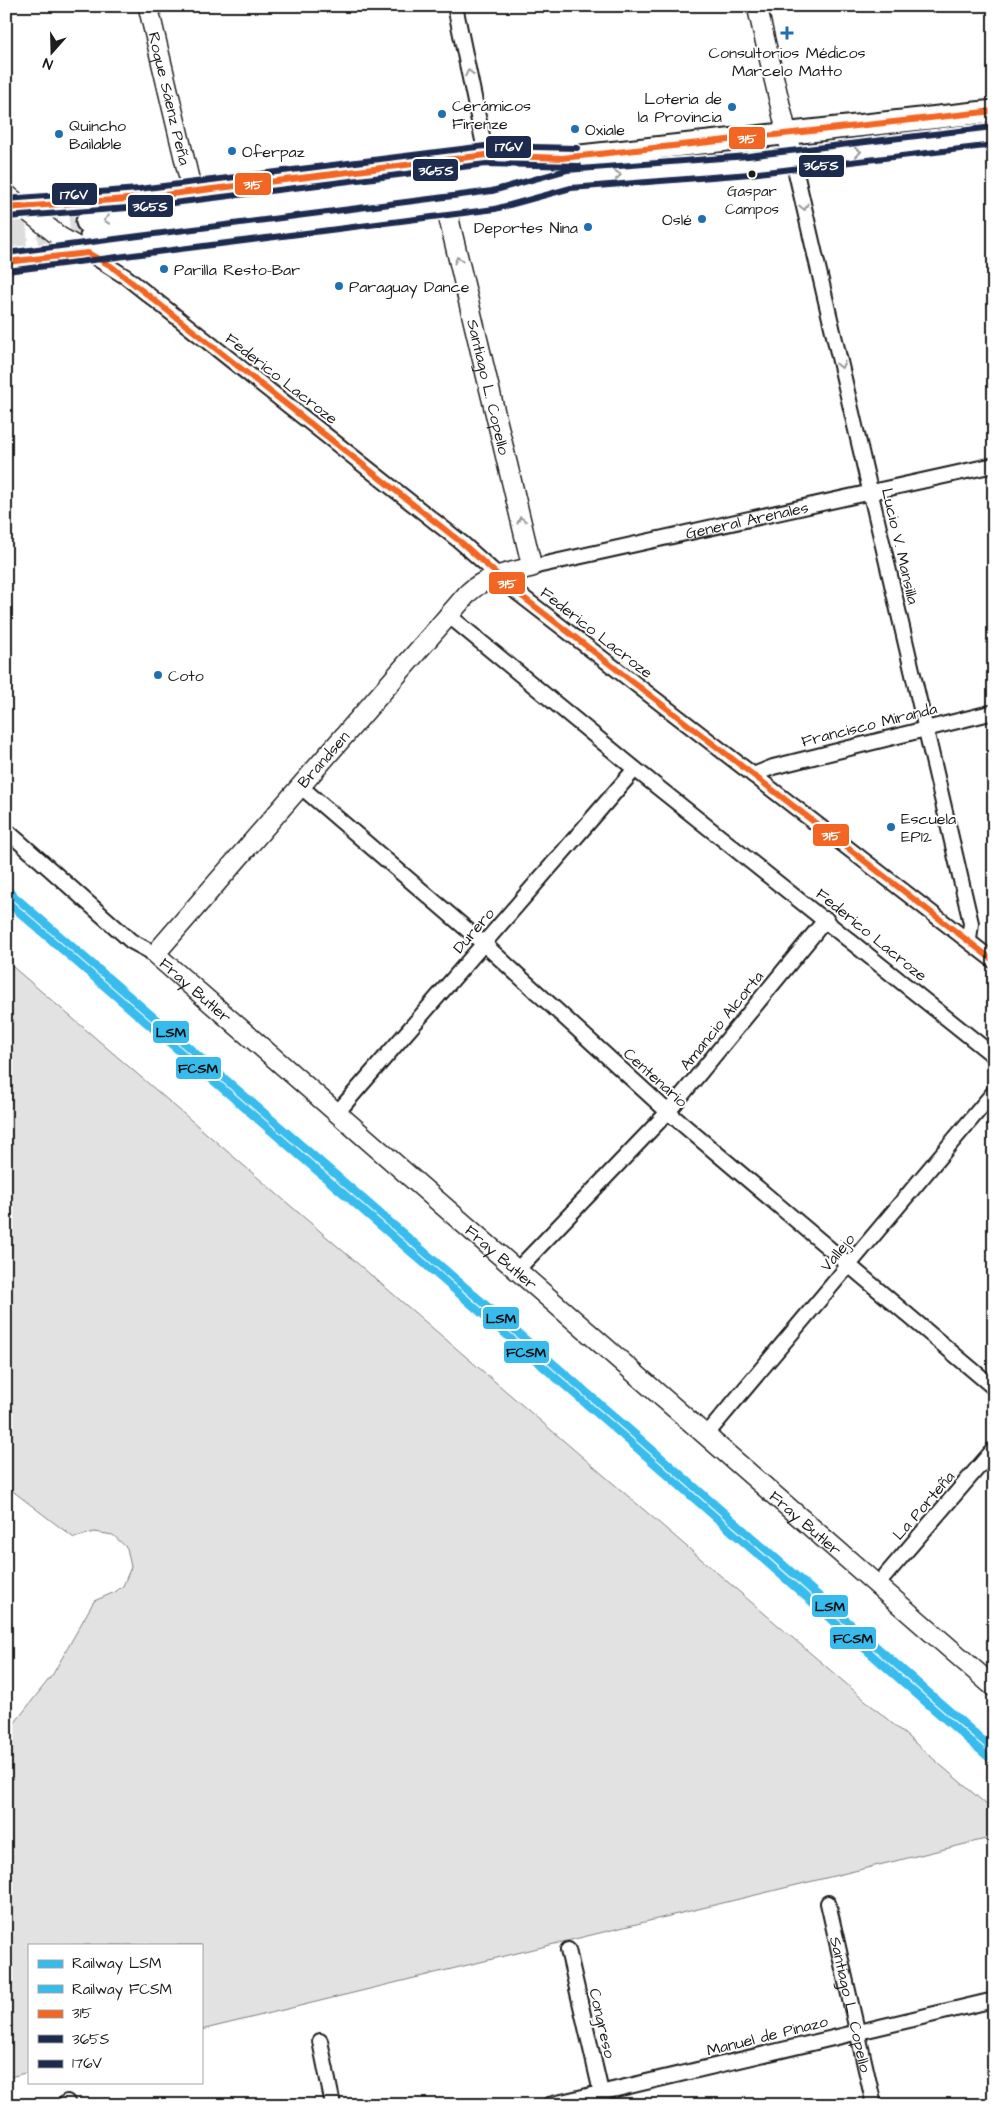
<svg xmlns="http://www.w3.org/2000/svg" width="1000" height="2111" viewBox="0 0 1000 2111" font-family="'Architects Daughter',sans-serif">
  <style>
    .green { fill: #e2e2e2; stroke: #7f7f7f }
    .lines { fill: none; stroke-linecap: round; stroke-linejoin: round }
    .primary-tunnel { stroke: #ddd; stroke-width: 21; stroke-dasharray: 21 11; stroke-linecap: butt }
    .street-casing { stroke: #1c1c1c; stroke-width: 18 }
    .secondary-casing { stroke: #1c1c1c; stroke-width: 22 }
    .primary-casing { stroke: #1c1c1c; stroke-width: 25 }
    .street { stroke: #fff; stroke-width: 14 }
    .secondary { stroke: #fff; stroke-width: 19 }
    .primary { stroke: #fff; stroke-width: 21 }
    .bus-1-casing { stroke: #fff; stroke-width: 10 }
    .bus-2-casing { stroke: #fff; stroke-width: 10 }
    .bus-3-casing { stroke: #fff; stroke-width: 10 }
    .bus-1 { stroke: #f26522; stroke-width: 6 }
    .bus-2 { stroke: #1d2b4f; stroke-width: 6 }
    .bus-3 { stroke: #1d2b4f; stroke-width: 6 }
    .rail-1-casing { stroke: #fff; stroke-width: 11 }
    .rail-2-casing { stroke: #fff; stroke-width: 11 }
    .rail-1 { stroke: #37bbed; stroke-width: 8 }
    .rail-2 { stroke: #37bbed; stroke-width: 8 }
    .oneway { stroke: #999 }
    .poi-dot { fill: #1f6fb2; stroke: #fff; stroke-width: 2 }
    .bus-dot { fill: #1c1c1c; stroke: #fff; stroke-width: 2 }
    .labels { text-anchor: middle; stroke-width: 4; stroke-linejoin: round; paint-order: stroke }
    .bus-label { font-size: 15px; fill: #1c1c1c; stroke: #fff }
    .poi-label { font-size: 16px; fill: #1c1c1c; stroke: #fff; text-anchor: start }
    .street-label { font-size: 16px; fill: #1c1c1c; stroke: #fff }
    .line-badge { stroke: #fff; stroke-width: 2 }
    .badge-label { font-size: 14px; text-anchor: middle; font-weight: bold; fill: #fff }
    .pale-badge-label { font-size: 14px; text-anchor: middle; font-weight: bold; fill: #111 }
  </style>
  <rect width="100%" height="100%" fill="#fff"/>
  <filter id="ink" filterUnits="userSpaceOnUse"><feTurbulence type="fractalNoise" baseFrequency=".02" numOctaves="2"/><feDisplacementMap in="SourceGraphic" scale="10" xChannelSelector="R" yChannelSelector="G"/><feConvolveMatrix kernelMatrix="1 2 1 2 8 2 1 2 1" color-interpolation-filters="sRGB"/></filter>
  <g filter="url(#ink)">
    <path class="green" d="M6,961L994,1811V1837L201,2030V1945H29V2072L6,2078V1734L53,1674L94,1601L115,1592L123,1586L131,1567L127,1548L113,1535L94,1532L74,1538L6,1486Z"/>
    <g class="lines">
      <path class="primary-tunnel" d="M6,232L87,222
        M6,247L80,239"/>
      <defs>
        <g id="street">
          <path d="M455,6L486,155"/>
          <path d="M793,160L971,923L969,940"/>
          <path d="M88,253L126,277L462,543L519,594L994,961"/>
          <path id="s1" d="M532,567L994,465"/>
          <path d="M447,614L635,769L994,1056"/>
          <path d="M753,775L773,767L994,712"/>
          <path d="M300,786L484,944L668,1112L994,1388"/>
          <path d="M6,830L131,941L155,954"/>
          <path d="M336,1114L635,769"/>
          <path d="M517,1270L668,1112L826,919"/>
          <path d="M707,1434L994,1092"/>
          <path d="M878,1584L994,1449"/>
          <path id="s2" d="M828,1903L874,2105"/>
          <path d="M568,1950L604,2105"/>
          <path d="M320,2041L333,2105"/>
          <path d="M67,2102L68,2105"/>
          <path d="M549,2105L994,2000"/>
        </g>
        <g id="secondary">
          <path id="s3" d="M148,6L192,191"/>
          <path d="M757,6L793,160"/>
          <path d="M6,194L60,237L88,253"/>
          <path id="s4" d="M446,207L532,567C508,573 486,576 468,593L155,954L994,1687"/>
          <path d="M6,208L140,198L486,155L528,157"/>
          <path d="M6,262L446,207L494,200L530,190"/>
        </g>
        <path id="primary" d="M87,222L347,189L562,158L994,111
          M91,237L569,179L749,165L994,136"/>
      </defs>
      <use href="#street" class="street-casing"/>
      <use href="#secondary" class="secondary-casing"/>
      <use href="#primary" class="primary-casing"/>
      <use href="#street" class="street"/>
      <use href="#secondary" class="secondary"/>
      <use href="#primary" class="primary"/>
      <defs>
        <path id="bus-1" d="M6,208L140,198L486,155L562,158L994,111
          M6,262L88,253L111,266L462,543L519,594L994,961"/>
        <path id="bus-2" d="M7,217L141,207L486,164L579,166
          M7,271L495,209L571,188L750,174L994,145"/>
        <path id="bus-3" d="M6,199L139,189L485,146L577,148
          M6,253L492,191L567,170L748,156L993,127"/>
      </defs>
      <use href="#bus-1" class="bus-1-casing"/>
      <use href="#bus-2" class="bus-2-casing"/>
      <use href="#bus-3" class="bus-3-casing"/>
      <use href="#bus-1" class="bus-1"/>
      <use href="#bus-2" class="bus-2"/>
      <use href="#bus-3" class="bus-3"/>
      <defs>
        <path id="rail-1" d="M6,889L629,1429L994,1750"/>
        <path id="rail-2" d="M6,901L623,1436L988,1757"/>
      </defs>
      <use href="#rail-1" class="rail-1-casing"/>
      <use href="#rail-2" class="rail-2-casing"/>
      <use href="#rail-1" class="rail-1"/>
      <use href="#rail-2" class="rail-2"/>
    </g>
    <defs><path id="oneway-chevron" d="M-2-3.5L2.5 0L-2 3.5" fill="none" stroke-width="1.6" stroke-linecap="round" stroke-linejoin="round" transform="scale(1.25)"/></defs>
    <g class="oneway">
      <use href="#oneway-chevron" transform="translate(469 73) rotate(-102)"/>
      <use href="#oneway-chevron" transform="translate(858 152) rotate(-7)"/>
      <use href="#oneway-chevron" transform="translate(618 175) rotate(-5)"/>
      <use href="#oneway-chevron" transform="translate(804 207) rotate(77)"/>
      <use href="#oneway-chevron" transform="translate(107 220) rotate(173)"/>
      <use href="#oneway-chevron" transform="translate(458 260) rotate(-104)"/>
      <use href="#oneway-chevron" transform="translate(841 365) rotate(77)"/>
      <use href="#oneway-chevron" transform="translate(521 520) rotate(-104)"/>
    </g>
  </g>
  <g class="poi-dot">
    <path d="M784.5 25.5h5v5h5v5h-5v5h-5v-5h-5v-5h5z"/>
    <circle cx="732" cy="107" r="5"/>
    <circle cx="442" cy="114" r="5"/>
    <circle cx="575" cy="129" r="5"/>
    <circle cx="59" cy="134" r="5"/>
    <circle cx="232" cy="151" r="5"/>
    <circle cx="702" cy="219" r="5"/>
    <circle cx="588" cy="227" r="5"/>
    <circle cx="164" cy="269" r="5"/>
    <circle cx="339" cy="286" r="5"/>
    <circle cx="158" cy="675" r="5"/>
    <circle cx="891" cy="827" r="5"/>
  </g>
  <circle class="bus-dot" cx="752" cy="174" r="4.5"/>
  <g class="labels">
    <g class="bus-label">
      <text x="752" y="196">Gaspar<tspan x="752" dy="18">Campos</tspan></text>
    </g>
    <g class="poi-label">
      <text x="787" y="58" text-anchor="middle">Consultorios Médicos<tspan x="787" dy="18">Marcelo Matto</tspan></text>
      <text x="722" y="104" text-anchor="end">Loteria de<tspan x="722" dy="18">la Provincia</tspan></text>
      <text x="452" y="111">Cerámicos<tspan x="452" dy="18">Firenze</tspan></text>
      <text x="69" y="131">Quincho<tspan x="69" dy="18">Bailable</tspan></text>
      <text x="585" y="135">Oxiale</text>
      <text x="242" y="157">Oferpaz</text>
      <text x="692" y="225" text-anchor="end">Oslé</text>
      <text x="578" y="233" text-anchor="end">Deportes Nina</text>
      <text x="174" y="275">Parilla Resto-Bar</text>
      <text x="349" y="292">Paraguay Dance</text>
      <text x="168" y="681">Coto</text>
      <text x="901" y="824">Escuela<tspan x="901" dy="18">EP12</tspan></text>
    </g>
    <g class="street-label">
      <text dy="6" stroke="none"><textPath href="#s3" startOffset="95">Roque Sáenz Peña</textPath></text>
      <text transform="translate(282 378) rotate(38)" y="6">Federico Lacroze</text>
      <text dy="6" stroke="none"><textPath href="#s4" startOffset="185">Santiago L. Copello</textPath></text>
      <text dy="6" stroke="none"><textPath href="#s1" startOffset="220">General Arenales</textPath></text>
      <text transform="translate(901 546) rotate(77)" y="6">Lucio V. Mansilla</text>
      <text transform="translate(597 632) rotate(38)" y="6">Federico Lacroze</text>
      <text transform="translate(869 724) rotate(-14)" y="6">Francisco Miranda</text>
      <text transform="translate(323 759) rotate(-49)" y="6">Brandsen</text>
      <text transform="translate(473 930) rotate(-49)" y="6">Durero</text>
      <text transform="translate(872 934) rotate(39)" y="6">Federico Lacroze</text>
      <text dy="6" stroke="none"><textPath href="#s4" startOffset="972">Fray Butler</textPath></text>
      <text transform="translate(721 1020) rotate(-51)" y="6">Amancio Alcorta</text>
      <text transform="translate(656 1077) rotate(42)" y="6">Centenario</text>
      <text transform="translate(837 1252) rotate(-50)" y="6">Vallejo</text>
      <text dy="6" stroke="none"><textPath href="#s4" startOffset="1378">Fray Butler</textPath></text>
      <text transform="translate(923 1505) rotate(-49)" y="6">La Porteña</text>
      <text dy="6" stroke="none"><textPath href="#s4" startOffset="1782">Fray Butler</textPath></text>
      <text dy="6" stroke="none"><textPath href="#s2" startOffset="104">Santiago L. Copello</textPath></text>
      <text transform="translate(603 2023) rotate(77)" y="6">Congreso</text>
      <text transform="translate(767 2035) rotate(-14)" y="6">Manuel de Pinazo</text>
    </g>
  </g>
  <g class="line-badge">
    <rect x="728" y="126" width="38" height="24" rx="5" fill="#f26522"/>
    <rect x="485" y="135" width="47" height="24" rx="5" fill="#1d2b4f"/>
    <rect x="798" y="154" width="47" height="24" rx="5" fill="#1d2b4f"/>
    <rect x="412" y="158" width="47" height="24" rx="5" fill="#1d2b4f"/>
    <rect x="234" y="172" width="38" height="24" rx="5" fill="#f26522"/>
    <rect x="51" y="182" width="47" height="24" rx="5" fill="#1d2b4f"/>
    <rect x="127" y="194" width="47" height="24" rx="5" fill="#1d2b4f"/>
    <rect x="488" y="571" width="38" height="24" rx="5" fill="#f26522"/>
    <rect x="812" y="823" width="38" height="24" rx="5" fill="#f26522"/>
    <rect x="152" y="1020" width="38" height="24" rx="5" fill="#37bbed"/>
    <rect x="175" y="1056" width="47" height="24" rx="5" fill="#37bbed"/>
    <rect x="482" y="1306" width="38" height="24" rx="5" fill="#37bbed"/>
    <rect x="503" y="1340" width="47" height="24" rx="5" fill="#37bbed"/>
    <rect x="811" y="1594" width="38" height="24" rx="5" fill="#37bbed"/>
    <rect x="829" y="1626" width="48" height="24" rx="5" fill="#37bbed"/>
  </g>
  <g class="badge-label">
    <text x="747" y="143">315</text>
    <text x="509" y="151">176V</text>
    <text x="821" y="170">365S</text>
    <text x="436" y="175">365S</text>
    <text x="253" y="189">315</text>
    <text x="74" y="199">176V</text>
    <text x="150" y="211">365S</text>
    <text x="507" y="588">315</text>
    <text x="831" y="840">315</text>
  </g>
  <g class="pale-badge-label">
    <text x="171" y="1037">LSM</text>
    <text x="198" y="1073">FCSM</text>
    <text x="501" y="1323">LSM</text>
    <text x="526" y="1357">FCSM</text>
    <text x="830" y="1611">LSM</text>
    <text x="853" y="1643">FCSM</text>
  </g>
  <rect width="1000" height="2111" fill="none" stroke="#fff" stroke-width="25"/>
  <rect x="12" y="12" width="975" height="2086" fill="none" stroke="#1c1c1c" stroke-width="2" filter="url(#ink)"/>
  <rect x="28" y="1944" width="175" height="140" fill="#ffffff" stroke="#a4a4a4"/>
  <rect x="38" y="1960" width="25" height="8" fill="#37bbed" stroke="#a4a4a4"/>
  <text x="72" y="1968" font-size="15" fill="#1c1c1c">Railway LSM</text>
  <rect x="38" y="1985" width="25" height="8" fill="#37bbed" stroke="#a4a4a4"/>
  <text x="72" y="1994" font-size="15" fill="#1c1c1c">Railway FCSM</text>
  <rect x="38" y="2010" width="25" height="8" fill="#f26522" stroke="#a4a4a4"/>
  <text x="72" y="2018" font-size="15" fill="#1c1c1c">315</text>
  <rect x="38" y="2035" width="25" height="8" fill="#1d2b4f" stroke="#a4a4a4"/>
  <text x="72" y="2044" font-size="15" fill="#1c1c1c">365S</text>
  <rect x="38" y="2060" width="25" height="8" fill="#1d2b4f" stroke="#a4a4a4"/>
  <text x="72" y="2068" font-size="15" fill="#1c1c1c">176V</text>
  <g transform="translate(52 52) rotate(200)" stroke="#ffffff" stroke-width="4" paint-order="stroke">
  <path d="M0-4L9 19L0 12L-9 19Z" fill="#1c1c1c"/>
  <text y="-8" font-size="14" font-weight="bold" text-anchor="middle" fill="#1c1c1c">N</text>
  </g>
</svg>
